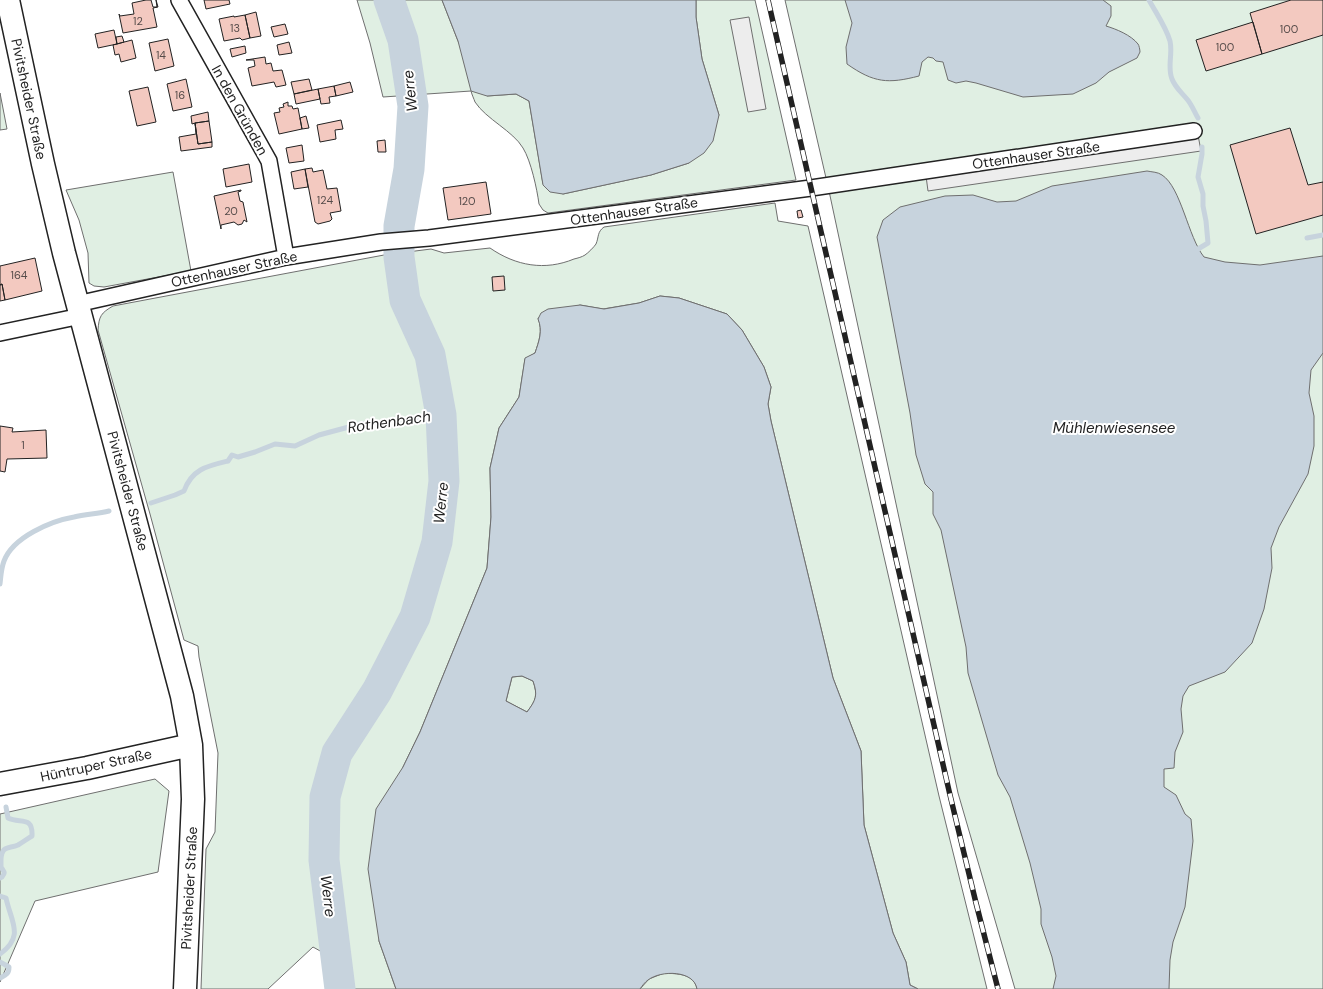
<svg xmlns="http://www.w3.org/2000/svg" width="1323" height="989" viewBox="0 0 1323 989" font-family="'DM Sans',sans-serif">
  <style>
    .green { fill: #e0efe3; stroke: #6f6f6f }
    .parking { fill: #ededed; stroke: #6f6f6f }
    .water { fill: #c7d3dd; stroke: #6f6f6f; fill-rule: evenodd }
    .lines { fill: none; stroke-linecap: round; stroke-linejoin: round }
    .stream { stroke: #c7d3dd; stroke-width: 5 }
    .river { stroke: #c7d3dd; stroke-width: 31 }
    .building { fill: #f3c9c0; stroke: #222 }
    .street-casing { stroke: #222; stroke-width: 18 }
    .secondary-casing { stroke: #222; stroke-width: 25 }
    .street { stroke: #fff; stroke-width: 15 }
    .secondary { stroke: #fff; stroke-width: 22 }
    .rail-casing { stroke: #222; stroke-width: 5.5 }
    .rail { stroke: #fff; stroke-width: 4; stroke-dasharray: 11; stroke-linecap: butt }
    .labels { text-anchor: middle; stroke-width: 4; stroke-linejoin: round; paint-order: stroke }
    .number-label { font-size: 11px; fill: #564c4a }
    .street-label { font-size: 14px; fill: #222; stroke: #fff }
    .water-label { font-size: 15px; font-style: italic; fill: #222; stroke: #fff }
  </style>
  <rect width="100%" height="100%" fill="#fff"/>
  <path class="green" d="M357,0H442L458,41L487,96L516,94L529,101L543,184L563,194L651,175L689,163L719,115L702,59L696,17V0H755L796,180L548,213L543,210L539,204C537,189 531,161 523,148C513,131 486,119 475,102C474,99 472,95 471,91L383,97L370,43Z
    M785,0H1323V989H1015L958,793L829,191Z
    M0,93L7,129L0,130Z
    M173,172L191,271L104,287L94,286L89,283L88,253L79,220L66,190Z
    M775,203L778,221L808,226L939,796L987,989H918L910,985L906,962L893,933L864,825L861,751L833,678L771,421L768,404L771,387L764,367L742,330L727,314L679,298L660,296L639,303L603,309L580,305L538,318C543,331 539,341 535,353L525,359L519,397L499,428L490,468L491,517L487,568L420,732L403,767L379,941L396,989H328L322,952L313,947L268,989H201L206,849L215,832L218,753L199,657L198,646L184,640L150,514L98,330C99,316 101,313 113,306L384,255L431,249L444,253L490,248C516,266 545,271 574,259C578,258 582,257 585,255C588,253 594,247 596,244C599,237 597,232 604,227Z
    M522,676L533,681C538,696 536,700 527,712L506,701L512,677Z
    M155,779L169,791L158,872L35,901L0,982V814Z
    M664,973C677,974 694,973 697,989H640L649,979Z"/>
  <path class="parking" d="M749,17L766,109L748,112L730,20Z
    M1198,135L1201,151L928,191L926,176Z"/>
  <path class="water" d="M442,0H696V17L702,59L719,115L713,141L704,153L689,163L651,175L563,194L550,192L543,185L529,101L516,94L487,96L471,91L458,41Z
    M845,0H1103L1111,6V16L1106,26C1116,29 1131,35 1138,44C1139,45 1140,50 1140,52L1137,58L1109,72L1096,83L1073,94L1023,97L976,83L966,81L956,83L948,80L943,62L936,61L933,58L928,57L922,62L919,76C888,84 874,83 847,64L846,47L852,23Z
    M1147,171C1152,172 1158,172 1162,175C1181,187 1188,237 1204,257L1225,262L1260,265L1323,256V353L1311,370L1309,393L1314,416V446L1308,474L1279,527L1271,548L1272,568L1264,609L1252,643L1225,672L1189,686L1183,696L1181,709L1183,732L1175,752L1174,768L1164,769V787L1176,795L1185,814L1191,819L1193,841L1185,907L1173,942L1170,960L1169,989H1053L1056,976L1052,957L1041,924V909L1030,863L1010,797L998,775L968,673L966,647L941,530L933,514V492L925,484L916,455L910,413L877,237L883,220L900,207L945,196L973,195L997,202L1016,201L1052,186Z
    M660,296L679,298L727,314L742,330L764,367L771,387L768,404L771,421L833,678L861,751L864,825L893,933L906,962L910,985L918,989H697C694,970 661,970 648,980C645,982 642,986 640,989H396L379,941L368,869L376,809L403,767L420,732L487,568L491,517L490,468L499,428L519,397L525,358L535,353C539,341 543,331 538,319L541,313L548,309L580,305L604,309L639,303ZM522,676L533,681C538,695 536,700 527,712L506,701L512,677Z"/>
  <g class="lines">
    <path class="stream" d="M1149,0C1156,13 1166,27 1170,41C1173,54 1167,67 1172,79C1175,87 1181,92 1186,98C1191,103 1194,111 1198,118
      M1307,238L1323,235
      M1198,249L1208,243L1206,221L1203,206V194L1198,177L1202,154V147
      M151,503L175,495L184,491C192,469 207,466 228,461L232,455L238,457L255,452L275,444L295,446L319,435L360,424L374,423L390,425L402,424L441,415
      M0,584C1,576 1,569 4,561C13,537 51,521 74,517C86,514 98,514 109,511
      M0,878L2,877C6,872 4,872 1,867C1,865 1,860 1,859C2,845 9,849 18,845C23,842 27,839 32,836C33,815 20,824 8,818L6,807
      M0,896L6,898C11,922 25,936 0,954
      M0,962L9,967C9,974 6,975 0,978"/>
    <path class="river" d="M340,989L324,860L325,797L337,753L377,691L415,617L437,542L444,481L441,415L430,355L405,300L399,257V226L409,169L413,106L403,40L389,0"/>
  </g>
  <path class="building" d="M146,0H151L153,7H157L156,0L158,7L153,8L157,27L123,33L119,14L120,16L134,14L132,3Z
    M204,0H229L230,4L206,9Z
    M1291,0H1323V35L1262,54L1250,13Z
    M256,12L261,36L250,38L245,15Z
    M245,15L250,38L242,40L240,38L224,41L219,19L234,16V17Z
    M1253,22L1262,54L1206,71L1196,40Z
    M285,24L288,34L274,37L271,27Z
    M114,30L117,44L98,48L95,34Z
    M122,36L124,42L117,44L116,37Z
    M168,39L174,66L155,71L149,43Z
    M132,40L136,58L121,62L119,54L115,55L113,45Z
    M289,42L292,53L279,55L277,45Z
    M245,46L246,53L232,57L230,49Z
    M265,57L266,64L271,63L273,71L282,70L286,85L276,87L274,82L252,86L248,68L255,66L254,60H246Z
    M186,79L192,107L173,111L167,84Z
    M309,79L312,90L294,94L291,82Z
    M350,82L353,92L336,96L334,86Z
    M334,86L336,96L329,97L330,103L321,104L318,89Z
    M148,87L156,122L137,126L129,91Z
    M318,89L320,99L296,104L294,94Z
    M288,102V106H292L293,109L298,108L302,129L279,134L274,113L280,112L279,108L284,107L283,104Z
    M208,112L209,121L195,123L198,144L212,142V147L181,151L179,137L196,134L195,123L192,124L191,116Z
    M306,116L309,128L302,129L300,118Z
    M341,120L343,129L335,130L336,139L320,142L317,125Z
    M209,121L212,142L198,144L195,123Z
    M1290,128L1308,185L1323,182V215L1256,234L1230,145Z
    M385,140L386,152H378L377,141Z
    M302,145L304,161L289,163L286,148Z
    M249,164L252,182L226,187L223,169Z
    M312,168L313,172L323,170L327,189L337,188L341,211L330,213L332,219L330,221L318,224L315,222L305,169Z
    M305,169L308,187L294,189L291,172Z
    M486,182L491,214L448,220L443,188Z
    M241,190V191L238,192L240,201L243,202L247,222L244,220L242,224L238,225L234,222L221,225V229L214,196Z
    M801,210L803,217L798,218L797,211Z
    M35,258L42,291L5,300L2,284L0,285V266Z
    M504,276L505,290L493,291L492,277Z
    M2,284L5,300L0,301V285Z
    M0,426L13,428L12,432L46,430L47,458L7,459L5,472L0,471Z"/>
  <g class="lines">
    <defs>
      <path id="street" d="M179,0L269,161L286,257
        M77,304L286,257L381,242L429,238L811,188L1194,131
        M0,333L81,316"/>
      <path id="secondary" d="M8,0L43,164L64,253L182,696L191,745L193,799L185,989
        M0,784L87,768L191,745"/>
    </defs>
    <use href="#street" class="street-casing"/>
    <use href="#secondary" class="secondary-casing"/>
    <use href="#street" class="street"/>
    <use href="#secondary" class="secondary"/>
    <defs>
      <path id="rail" d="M768,0L950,795L976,903L998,989"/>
    </defs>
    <use href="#rail" class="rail-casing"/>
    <use href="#rail" class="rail"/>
  </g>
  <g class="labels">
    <g class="number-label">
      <text x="138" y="25">12</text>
      <text x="235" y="32">13</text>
      <text x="1289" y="33">100</text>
      <text x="1225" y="51">100</text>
      <text x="161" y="59">14</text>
      <text x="180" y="99">16</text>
      <text x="325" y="204">124</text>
      <text x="467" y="205">120</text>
      <text x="231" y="215">20</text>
      <text x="19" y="279">164</text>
      <text x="23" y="449">1</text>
    </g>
    <g class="street-label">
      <text transform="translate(29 99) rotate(78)" y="5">Pivitsheider Straße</text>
      <text transform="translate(240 110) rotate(61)" y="5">In den Gründen</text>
      <text transform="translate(1036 155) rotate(-8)" y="5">Ottenhauser Straße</text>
      <text transform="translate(634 211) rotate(-8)" y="5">Ottenhauser Straße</text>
      <text transform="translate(234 269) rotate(-12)" y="5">Ottenhauser Straße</text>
      <text transform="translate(128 491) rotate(75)" y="5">Pivitsheider Straße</text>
      <text transform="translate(96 765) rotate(-12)" y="5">Hüntruper Straße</text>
      <text transform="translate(189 888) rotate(-87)" y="5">Pivitsheider Straße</text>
    </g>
    <g class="water-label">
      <text transform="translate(410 91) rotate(-96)" y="5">Werre</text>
      <text transform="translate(389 422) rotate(-8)" y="5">Rothenbach</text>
      <text x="1114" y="433">Mühlenwiesensee</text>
      <text transform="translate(441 503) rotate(-84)" y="5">Werre</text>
      <text transform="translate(328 896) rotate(83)" y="5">Werre</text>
    </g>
  </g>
</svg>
